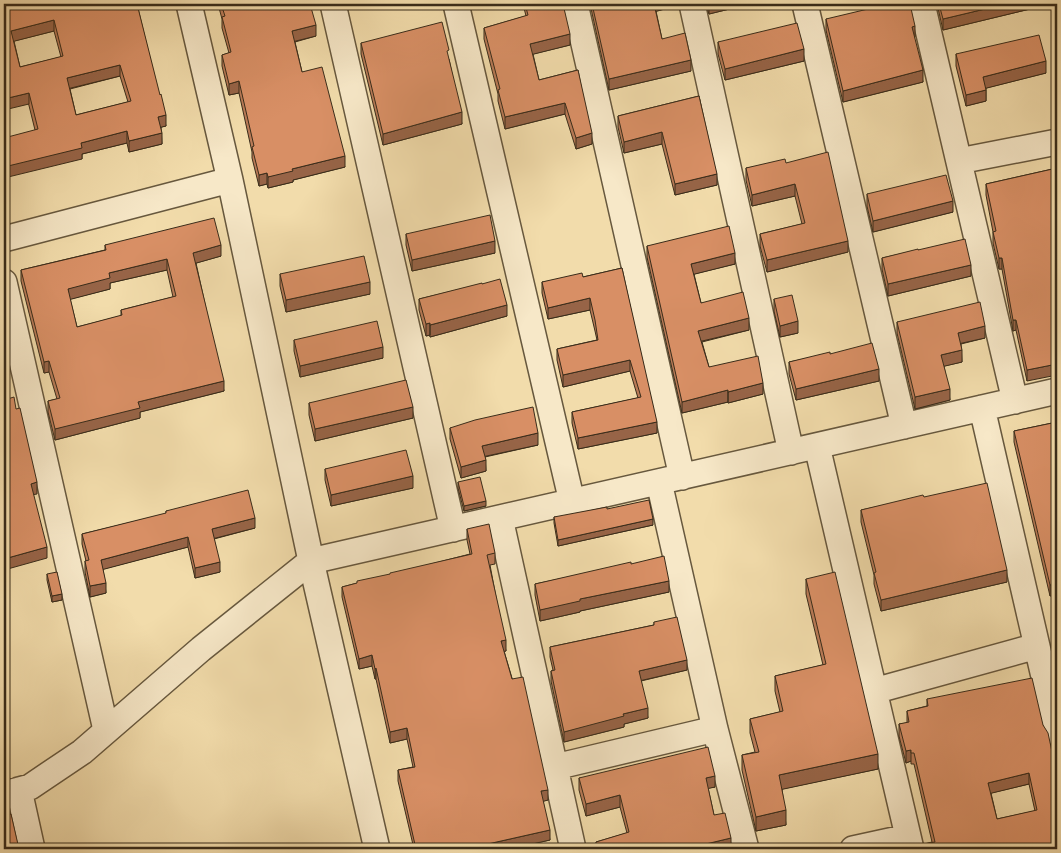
<svg xmlns="http://www.w3.org/2000/svg" width="1061" height="853" viewBox="0 0 1061 853" font-family="'IM FELL French Canon',serif">
  <style>
    .lines { fill: none; stroke-linecap: round; stroke-linejoin: round }
    .street-casing { stroke: #67583e; stroke-width: 28 }
    .street { stroke: #f7e8c8; stroke-width: 25 }
    .wall { fill: #ba7b57; stroke: #392c1a; fill-rule: evenodd }
    .shaded-wall { fill: #976447; stroke: #392c1a }
    .building { fill: #d88f65; stroke: #392c1a; fill-rule: evenodd }
  </style>
  <rect width="100%" height="100%" fill="#f2dcab"/>
  <filter id="stains"><feTurbulence type="fractalNoise" baseFrequency=".004" numOctaves="4"/><feColorMatrix values="0 0 0 0 .2 0 0 0 0 .09 0 0 0 0 .02 0 0 0 .5 -.17"/></filter>
  <radialGradient id="worn" r=".72"><stop offset=".6" stop-color="#630" stop-opacity="0"/><stop offset="1" stop-color="#630" stop-opacity=".3"/></radialGradient>
  <g class="lines">
    <defs>
      <path id="street" d="M189,4L230,180L311,561L377,849
        M333,4L453,529
        M456,4L572,502
        M575,4L682,477
        M692,4L791,452
        M805,4L904,426
        M922,4L1015,401
        M959,161L1057,142
        M4,239L230,180
        M4,282L106,730
        M982,408L1057,733
        M817,446L911,849
        M659,482L715,729L746,849
        M500,518L573,849
        M874,691L1037,646
        M555,767L715,729
        M19,790L32,849
        M4,794L30,787L82,752L201,649L311,561L1057,391
        M853,849L908,837"/>
    </defs>
    <use href="#street" class="street-casing"/>
    <use href="#street" class="street"/>
  </g>
  <path class="wall" d="M4,4H137L166,126L161,127L162,144L129,152L127,143L82,154V159L35,130ZM54,31L61,57L20,67L14,41ZM120,76L128,102L76,115L70,89Z
    M218,4H261L262,9L316,36L295,42L302,72L345,167L293,180V182L268,188L267,184L259,186L252,158V152L239,93L229,95L222,66V55L229,53L222,28V19Z
    M523,4H563L570,45L533,54L539,80L578,70L592,144L576,149L565,114L505,129L498,101V94L484,39V28L526,16Z
    M590,4H672V7L656,11L662,39L691,71L609,90Z
    M706,4H750L709,14Z
    M937,4H1030V9L943,30Z
    M826,19L915,37H914L923,82L843,102L826,30Z
    M718,42L804,61L725,80L718,54Z
    M361,43L449,59L462,124L383,145L361,54Z
    M956,54L1046,73L986,88V101L966,106L956,66Z
    M699,96L717,185L675,195L662,144L624,153L618,127V116Z
    M786,163L848,252L767,272L760,246V234L802,224L795,196L752,206L746,180V168Z
    M1057,168V341L1055,342L1027,381L1016,330L1013,331L1002,269H999L993,243V232L986,195V184Z
    M867,194L953,212L873,232L867,206Z
    M406,234L495,253L412,271L406,245Z
    M105,245L221,256L196,263L224,391L140,412V418L55,440L48,412V401L57,399L49,372L44,373L21,281V270L105,250ZM167,270L173,297L121,310V316L77,327L70,299L110,289V283Z
    M647,246L735,264L694,274L701,303L749,330L702,342L709,367L763,394L728,403V402L682,413L647,257Z
    M918,250L971,276L888,296L882,269V258Z
    M622,268L657,433L578,449L572,423V412L638,398L630,371L563,387L557,360V349L597,340L595,331L590,310L548,319L542,293V282L583,277Z
    M280,274L370,294L286,312L280,286Z
    M482,284L507,316L430,337V335L426,336L419,310V299Z
    M774,299L798,333L780,337L774,311Z
    M897,322L985,338L961,344L962,362L944,366L950,400L915,409L897,333Z
    M294,340L383,358L300,377L294,351Z
    M830,354L879,381L796,400L789,374V362Z
    M309,403L413,418L315,441L309,415Z
    M1057,422V594L1050,596L1014,442V431Z
    M450,428L538,445L485,457L486,471L461,478L450,439Z
    M325,469L413,488L331,506L325,480Z
    M458,482L486,506L464,511L458,488Z
    M924,497L1007,582L881,611L874,584V575L861,522V510Z
    M166,511L255,528L214,539L220,572L195,578L188,547L103,569L106,593L90,597L85,572V561H86L82,544V534L166,514Z
    M554,517L653,525L558,546L554,523Z
    M467,529L495,553V564L490,565L506,651H504L548,800L543,801L550,840L510,849H414L398,781V770L413,767L407,739L390,743L376,679H375L372,666L359,669L342,597V587L470,554L467,540Z
    M631,564L669,592L580,611V612L540,621L535,595V584Z
    M47,574L62,600L52,602L47,580Z
    M806,579L878,769L782,789L786,825L756,831L742,770V755L755,752L750,733V719L780,712L775,691V676L823,665L806,594Z
    M654,622L687,670L641,681L648,718L624,724V727L564,742L551,681V671L553,670L550,657V647L654,625Z
    M927,699L1043,725L1057,849H924V844L932,842L914,764H911V761L906,763L899,736V724L907,723V711L927,706ZM1029,784L1035,811L997,819L991,793Z
    M579,778L715,787L708,788L714,815L731,849H596V842L627,833L620,807L586,816L579,790Z"/>
  <path class="shaded-wall" d="M654,4H672V7L654,12Z
    M709,4H750L709,14Z
    M1006,4H1030V9L943,30V19Z
    M54,20V31L11,42V31Z
    M316,25V36L292,42V31Z
    M915,26V37L912,38V27Z
    M570,34V45L530,55V44Z
    M804,49V61L725,80V69Z
    M691,60V71L609,90V79Z
    M1046,61V73L983,89V77Z
    M120,65V76L67,89V78Z
    M923,70V82L843,102V91Z
    M239,81V93L229,95V84Z
    M986,90V101L966,106V95Z
    M29,93V104L4,110V99Z
    M565,103V114L505,129V117Z
    M462,112V124L383,145V134Z
    M166,115V126L158,128V117Z
    M127,131V143L82,154V159L4,178V167L81,143Z
    M662,132V144L624,153V142Z
    M162,133V144L129,152V141Z
    M592,133V144L576,149V138Z
    M345,156V167L293,180V182L268,188V177L292,169Z
    M267,173V184L259,186V175Z
    M717,174V185L675,195V184Z
    M795,184V196L752,206V195Z
    M953,201V212L873,232V221Z
    M495,241V253L412,271V260Z
    M848,241V252L767,272V260Z
    M221,245V256L193,264V253Z
    M735,253V264L691,275V264Z
    M999,258H1002V269H999Z
    M167,259V270L110,283V289L68,300V289L109,273Z
    M971,265V276L888,296V284Z
    M370,282V294L286,312V300Z
    M590,298V310L548,319V308Z
    M507,305V316L430,337V325Z
    M749,318V330L698,342V331Z
    M1013,320H1016V330L1013,331Z
    M798,321V333L780,337V326Z
    M430,323V335L426,336V324Z
    M985,326V338L958,344V333Z
    M1057,331V341L1053,342V332Z
    M383,347V358L300,377V366Z
    M962,350V362L941,367V355Z
    M630,360V371L563,387V375Z
    M49,361V372L44,373V362Z
    M1057,364V375L1027,381V370Z
    M879,369V381L796,400V389Z
    M224,381V391L140,412V418L55,440V429L138,402Z
    M763,383V394L728,403V392Z
    M950,389V400L915,409V397Z
    M728,390V402L682,413V402Z
    M413,407V418L315,441V429Z
    M657,422V433L578,449V438Z
    M538,433V445L482,457V446Z
    M486,460V471L461,478V467Z
    M413,476V488L331,506V495Z
    M37,482V494L31,495V484Z
    M486,501V506L464,511V506Z
    M255,518V528L212,539V529Z
    M653,519V525L558,546V540Z
    M188,537V547L101,570V560Z
    M47,547V558L4,570V559Z
    M220,562V572L195,578V568Z
    M1007,570V582L881,611V600Z
    M669,581V592L580,611V612L540,621V610L580,599Z
    M106,583V593L90,597V586Z
    M1057,583V594L1050,596V585Z
    M62,594V600L52,602V596Z
    M506,640V651L501,652V641Z
    M372,655V666L359,669V659Z
    M687,660V670L639,681V671Z
    M376,668V679H375V669Z
    M648,708V718L624,724V727L564,742V732L623,714Z
    M407,728V739L390,743V732Z
    M911,750V761L906,763V751Z
    M878,754V769L779,790V775Z
    M1029,773V784L988,794V783Z
    M715,776V787L706,789V778Z
    M548,790V800L541,802V791Z
    M620,795V807L586,816V804Z
    M786,810V825L756,831V817Z
    M550,830V840L510,849H470V848Z
    M731,838V849H685Z
    M1005,845V849H986Z"/>
  <path class="building" d="M4,4H137L160,95L161,94L166,115L158,117L162,133L129,141L127,131L81,143L82,148L4,167V138L38,129L29,93L4,99ZM54,20L63,56L20,67L11,31ZM120,65L131,101L76,115L67,78Z
    M221,4H261L262,9L284,4H310L316,25L292,31L302,72L322,67L345,156L292,169L293,171L268,177L267,173L259,175L252,147L254,146L239,81L229,84L222,55L231,52L222,17L225,16Z
    M525,4H563L570,34L530,44L539,80L578,70L592,133L576,138L565,103L505,117L498,90L500,89L484,28L528,15Z
    M592,4H654L662,39L685,33L691,60L609,79Z
    M889,4H910L915,26L912,27L923,70L843,91L826,19Z
    M939,4H1006L943,19Z
    M442,22L449,50L447,51L462,112L383,134L361,43Z
    M797,23L804,49L725,69L718,42Z
    M1039,35L1046,61L983,77L986,90L966,95L956,54Z
    M699,96L717,174L675,184L662,132L624,142L618,116Z
    M828,152L848,241L767,260L760,234L805,223L795,184L752,195L746,168L785,159L786,163Z
    M1057,168V331L1053,332L1057,356V364L1027,370L1016,320H1013L1002,258H999L993,232L996,231L986,184Z
    M946,175L953,201L873,221L867,194Z
    M490,215L495,241L412,260L406,234Z
    M214,218L221,245L193,253L224,381L138,402L140,408L55,429L48,401L60,398L49,361L44,362L21,270L106,250L105,245ZM167,259L176,296L121,310L122,315L77,327L68,289L110,278L109,273Z
    M729,226L735,253L691,264L701,303L743,292L749,318L698,331L709,367L758,356L763,383L728,392V390L682,402L647,246Z
    M965,239L971,265L888,284L882,258L918,249V250Z
    M364,256L370,282L286,300L280,274Z
    M622,268L657,422L578,438L572,412L641,397L630,360L563,375L557,349L598,340L595,320L590,298L548,308L542,282L582,273L583,277Z
    M500,279L507,305L430,325V323L426,324L419,299L482,283V284Z
    M792,295L798,321L780,326L774,299Z
    M980,302L985,326L958,333L962,350L941,355L950,389L915,397L897,322Z
    M377,321L383,347L300,366L294,340Z
    M872,343L879,369L796,389L789,362L830,352V354Z
    M406,380L413,407L315,429L309,403Z
    M14,397L16,409L20,408L37,482L31,484L47,547L4,559V400Z
    M533,407L538,433L482,446L486,460L461,467L450,428L475,420Z
    M1057,422V583L1050,585L1014,431Z
    M406,450L413,476L331,495L325,469Z
    M480,477L486,501L464,506L458,482Z
    M987,483L1007,570L881,600L874,573L876,572L861,510L923,495L924,497Z
    M248,490L255,518L212,529L220,562L195,568L188,537L101,560L106,583L90,586L85,561L89,560L82,534L166,513V511Z
    M649,500L653,519L558,540L554,517L607,507V509Z
    M489,524L495,553L487,555L506,640L501,641L512,679L523,677L548,790L541,791L550,830L470,848V849H416L398,770L415,767L407,728L390,732L376,668L375,669L372,655L359,659L342,587L357,583V581L390,574V573L472,554L467,529Z
    M664,556L669,581L580,599V601L540,610L535,584L631,562V564Z
    M57,572L62,594L52,596L47,574Z
    M835,572L878,754L779,775L786,810L756,817L742,755L759,752L750,719L783,711L775,676L826,664L806,579Z
    M677,617L687,660L639,671L648,708L623,714L624,716L564,732L551,671L555,670L550,647L654,625V622Z
    M1032,678L1043,725L1048,733L1057,775V849H1006L1005,845L986,849H924V844L935,842L914,753H911V750L906,751L899,724L909,722L907,711L928,706L927,699ZM1029,773L1037,810L997,819L988,783Z
    M708,747L715,776L706,778L714,815L725,813L731,838L685,849H597L596,842L629,832L620,795L586,804L579,778Z
    M11,814L19,849H4V815Z"/>
  <rect width="1061" height="853" fill="none" stroke="#f2dcab" stroke-width="20"/>
  <rect x="5" y="5" width="1051" height="843" fill="none" stroke="#392c1a" stroke-width="2.5"/>
  <rect x="10" y="10" width="1041" height="833" fill="none" stroke="#392c1a"/>
  <rect width="100%" height="100%" filter="url(#stains)"/>
  <rect width="100%" height="100%" fill="url(#worn)"/>
</svg>
